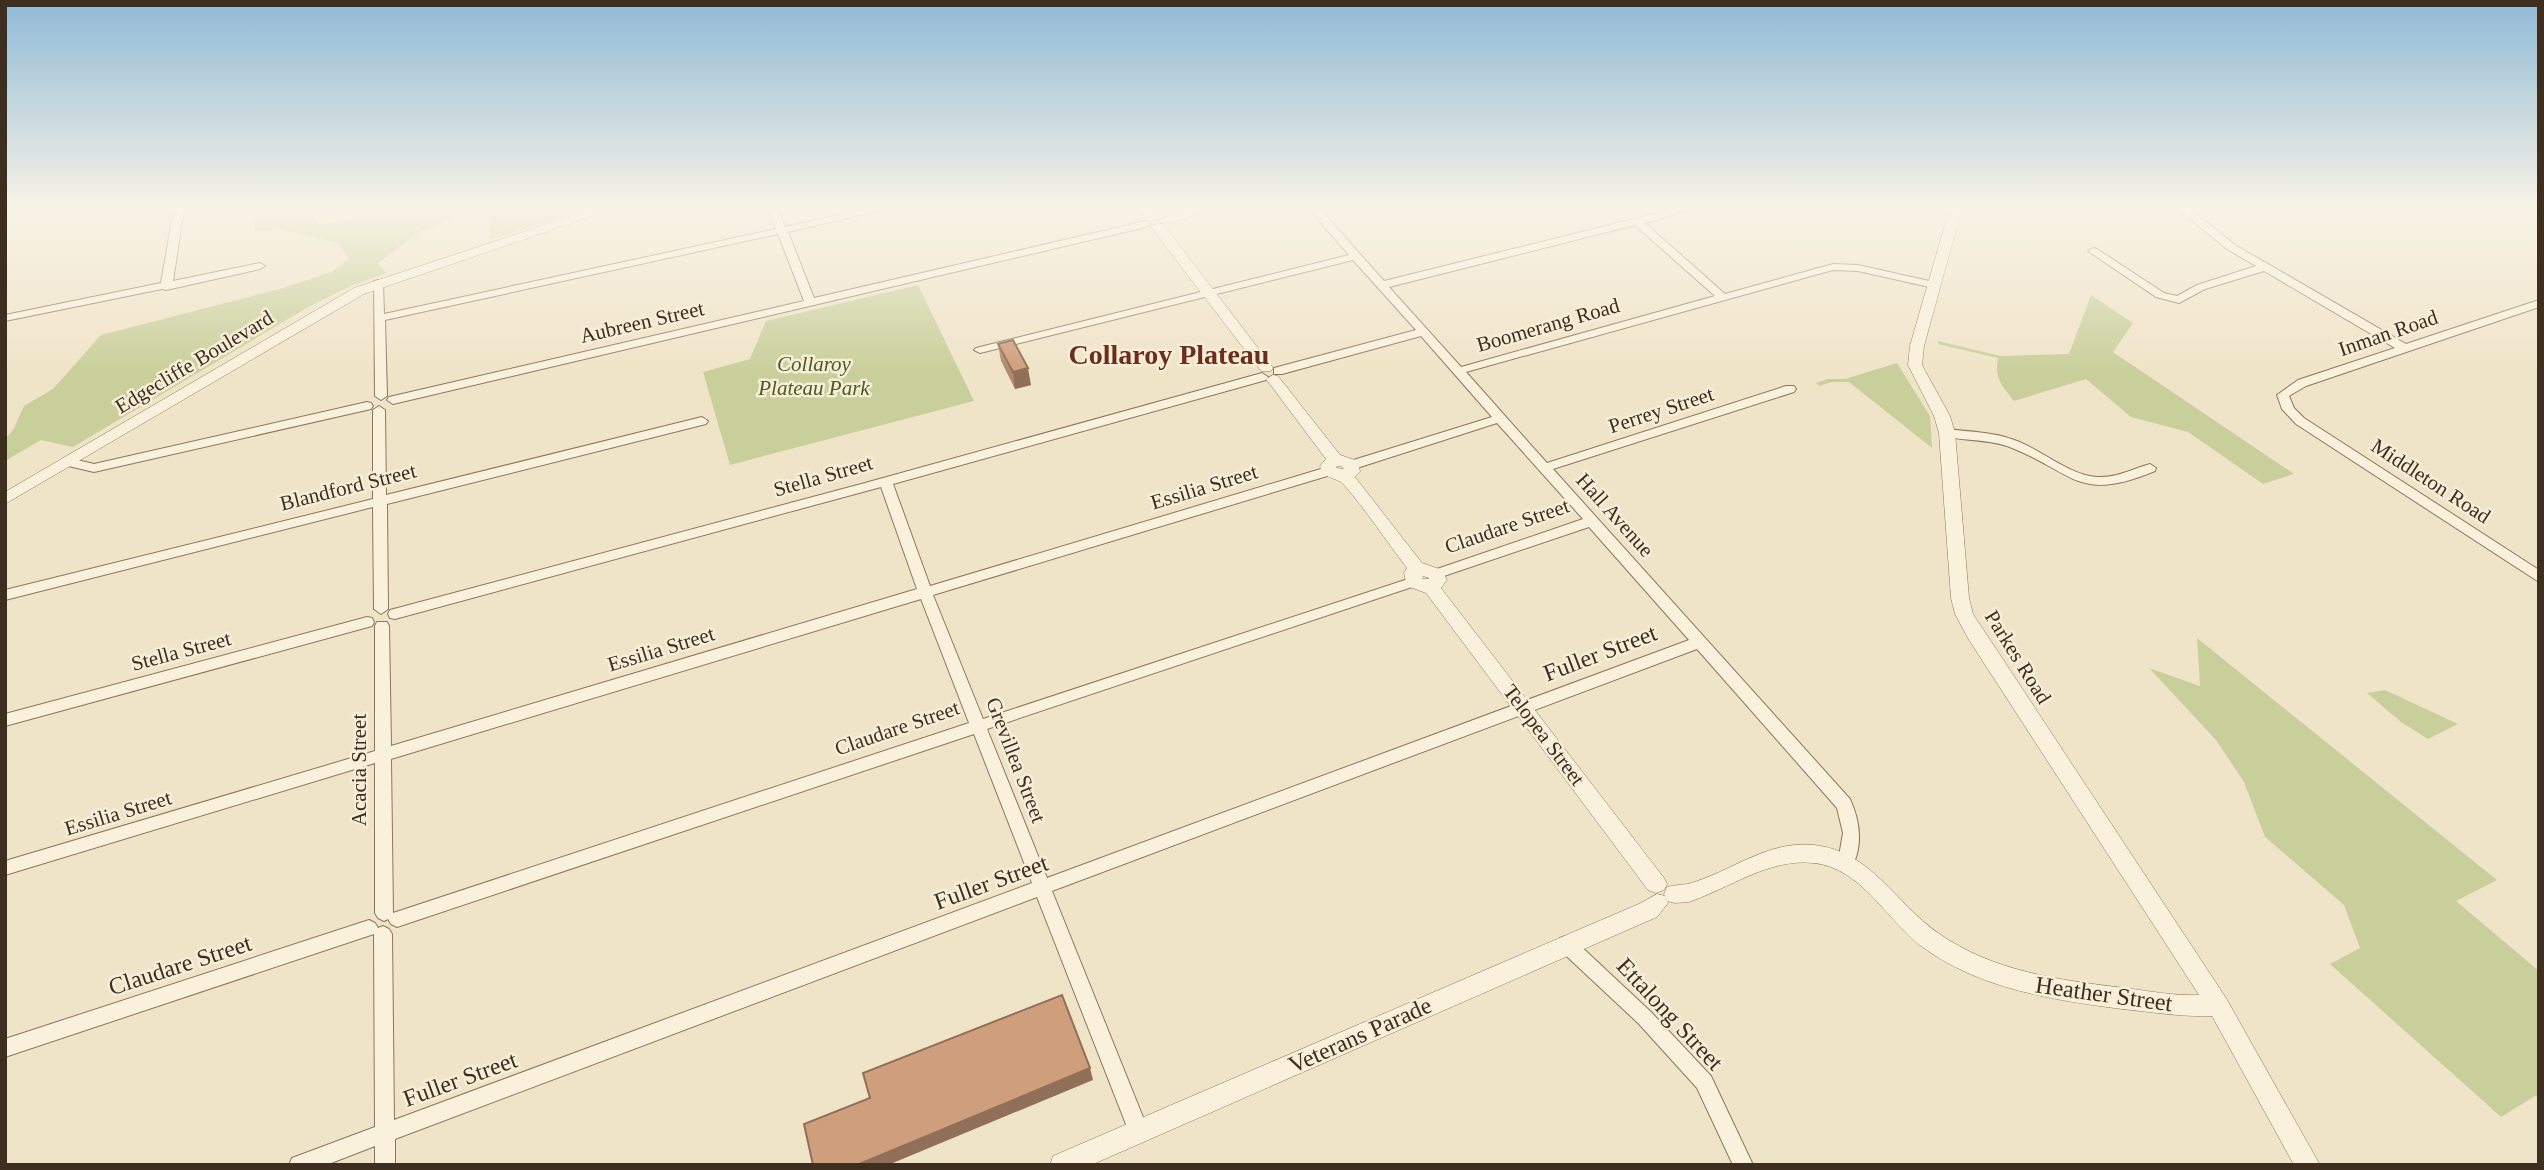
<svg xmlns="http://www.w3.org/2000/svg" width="2544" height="1170" viewBox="0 0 2544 1170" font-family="Georgia,serif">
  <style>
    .green { fill: #c9cf9b }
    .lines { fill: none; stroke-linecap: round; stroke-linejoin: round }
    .minor-casing { stroke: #8d765c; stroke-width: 2 }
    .tertiary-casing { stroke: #8d765c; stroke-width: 1 }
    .minor { fill: #faf1dc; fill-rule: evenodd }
    .tertiary { fill: #faf1dc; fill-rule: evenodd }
    .wall { fill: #b2896c }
    .shaded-wall { fill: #916f58 }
    .building { fill: #cf9f7d; stroke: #916f58; stroke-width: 2 }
    .labels { text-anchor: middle; stroke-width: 5; stroke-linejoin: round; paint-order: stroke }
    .street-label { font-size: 21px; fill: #3d2e20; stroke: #f7eed8 }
    .park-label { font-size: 21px; font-style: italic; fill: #4d5a26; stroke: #f7eed8 }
    .near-street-label { font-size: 24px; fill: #3d2e20; stroke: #f7eed8 }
    .district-label { font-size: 28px; font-weight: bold; fill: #6b2e1e; stroke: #f7eed8 }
  </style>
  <rect width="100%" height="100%" fill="#f0e4c8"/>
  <path class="green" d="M260,208H318L314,217L319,224L339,222L375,208H475L416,234L378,263L386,273L351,286L310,306L73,447L41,440L5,461V439L13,430L24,406L53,389L101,335L283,288L331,272L349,259L338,243L279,229L255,232L254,220Z
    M487,208H561L563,217L491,239Z
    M918,285L974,401L730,465L703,372L750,359L766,321Z
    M2091,295L2133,323L2113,352L2294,474L2263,484L2188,432L2131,417L2086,379L2014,401C2002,385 1994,379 1998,358L1938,344V341L2000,356L2069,354Z
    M1897,363L1930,416L1932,448L1849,382H1831L1820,386L1816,383L1828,379H1845Z
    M2197,638L2497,880L2456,901L2539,971V1098L2535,1096L2501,1117L2330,964L2360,948L2344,905L2265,837L2244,782L2216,740L2149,668L2200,686Z
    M2385,690L2458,724L2428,739L2401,722L2367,693Z"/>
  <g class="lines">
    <defs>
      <path id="minor" d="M174,208H184L173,281L260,263L265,266L260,269L166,290L162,289L5,321V315L161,283Z
        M768,208H778L785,227L870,208H890L788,232L814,298L1146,221L1151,224L1146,227L393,404L387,400L389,397L804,301L778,234L385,320L387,396L381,400L375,396L374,281L378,280L383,283L384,314L776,229Z
        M1308,208H1319L1384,281L1678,208H1696L1645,223L1725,294L1833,264L1858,265L1938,283V287L1934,288L1858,271L1833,270L1466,372L1547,463L1786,386H1794L1796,389L1794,392L1553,469L1850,799C1860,821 1863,845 1852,867L1846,869L1840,867L1838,862L1843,833L1837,808L1697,649L1052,891L1149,1132L1146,1139L1139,1142L1132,1139L1129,1132L1037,897L395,1139V1165H375V1146L326,1165H289L292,1158L375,1127L374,934L5,1057V1039L369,920L375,923L378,928L383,926L389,929L392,934L394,1120L1032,883L974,734L397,927L391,924L388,919L384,921L378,918L375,913V763L5,875V861L375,751V626L377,622H387L389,626L391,746L917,589L881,487L395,619L390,618L388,614L390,610L865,483L1262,373L1268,377L1266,380L893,484L930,586L1324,468L1329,467L1335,471L1334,474L933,595L983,719L1408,579L1413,577L1420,582L1418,585L987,729L1047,878L1689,640L1589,527L1441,577H1431L1429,574L1431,571L1583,519L1497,423L1357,468H1347L1346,465L1347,462L1492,417L1421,336L1282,374H1274V368L1416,330L1353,260L980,353L974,350L976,348L1349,255ZM1635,225L1715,296L1461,367L1389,287ZM921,599L969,723L393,913L391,759Z
        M2177,208H2189L2235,245L2406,344L2539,300V307L2306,386L2289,396L2294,408L2304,418L2539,570V582L2296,424L2282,409L2277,395L2298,380L2395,348L2264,271L2205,289L2179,303L2156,297L2088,251L2093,248L2097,249L2164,293L2177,296L2197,285L2256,266L2227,249Z
        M367,402L371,403L373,406L371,409L94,472L64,465L63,462L69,458L94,464Z
        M379,406L385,410L386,495L702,417L708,421L706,424L387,504L388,609L381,614L374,609L373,507L5,600V590L373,499V410Z
        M1947,429C1971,432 1995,432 2017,441C2043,451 2069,475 2097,477C2117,478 2132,469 2150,464L2156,468L2155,471C2076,504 2074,471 2007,446C1986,439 1964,441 1943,436L1941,433L1943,430Z
        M367,617L372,618L374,622L372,626L5,726V714Z
        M1566,936L1572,938L1651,1012L1711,1076L1753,1165H1733L1697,1088L1639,1024L1560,950L1557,944L1560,938Z"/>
      <path id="tertiary" d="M596,208H616L364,294L5,504V492L354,288Z
        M1137,208H1151L1158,217L1157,220H1147Z
        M1197,208H1220L1164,224L1158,220Z
        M1950,208H1962L1924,346L1922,365L1950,416L1955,433L1969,598L1973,614L2226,998L2320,1165H2294L2212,1016C2181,1017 2152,1012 2122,1009C2053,1000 1979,989 1921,946C1887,920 1861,868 1814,863C1769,858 1730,888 1689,902L1675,903L1667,901L1664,894L1667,887C1674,885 1681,885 1688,884C1731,872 1767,840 1814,845C1871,851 1895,903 1938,933C1994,972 2059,980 2125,988C2149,991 2174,996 2199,995L1969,640L1955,614L1951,598L1939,433L1934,416L1908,365L1910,346Z
        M1158,223L1163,224L1271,365L1273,368L1271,371H1261L1151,227Z
        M1273,375L1278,376L1340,455L1358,461L1360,472L1355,477L1422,563L1442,570L1447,580L1441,588L1664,878L1667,884L1664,890L1656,893L1648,890L1426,593L1407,586L1404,573L1407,568C1386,541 1367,511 1344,485C1336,476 1323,480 1320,466L1326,459L1266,379ZM1337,466H1341L1344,469L1336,468ZM1423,576L1429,578V579H1422Z
        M1657,894L1665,896L1668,903L1657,917L1091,1165H1050L1053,1156L1641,903Z"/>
    </defs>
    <use href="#minor" class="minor-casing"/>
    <use href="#tertiary" class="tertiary-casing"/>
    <use href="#minor" class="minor"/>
    <use href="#tertiary" class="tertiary"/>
  </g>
  <path class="wall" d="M998,344L1031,385L1015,389L1001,361Z"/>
  <path class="shaded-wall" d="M1028,368L1031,385L1015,389L1013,372Z
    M1090,1068L1093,1080L888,1165H857Z"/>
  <path class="building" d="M1013,340L1028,368L1013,372L998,344Z
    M1062,995L1090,1068L857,1165H813L804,1124L870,1098L863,1073Z"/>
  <linearGradient id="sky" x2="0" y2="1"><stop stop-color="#8fbad6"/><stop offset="0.56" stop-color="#f8f3e6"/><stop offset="1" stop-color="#f8f3e6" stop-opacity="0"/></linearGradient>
  <rect width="2544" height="372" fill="url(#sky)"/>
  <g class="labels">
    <g class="street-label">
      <text transform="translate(642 322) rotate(-13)" y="7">Aubreen Street</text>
      <text transform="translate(1548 325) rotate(-16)" y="7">Boomerang Road</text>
      <text transform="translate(2388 333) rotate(-19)" y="7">Inman Road</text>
      <text transform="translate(194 362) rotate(-31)" y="7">Edgecliffe Boulevard</text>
      <text transform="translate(1661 410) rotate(-18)" y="7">Perrey Street</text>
      <text transform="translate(823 476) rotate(-16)" y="7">Stella Street</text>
      <text transform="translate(2431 481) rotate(33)" y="7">Middleton Road</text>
      <text transform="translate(348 487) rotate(-14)" y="7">Blandford Street</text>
      <text transform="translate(1204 487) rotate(-17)" y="7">Essilia Street</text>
      <text transform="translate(1615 515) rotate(48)" y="7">Hall Avenue</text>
      <text transform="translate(1507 526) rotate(-19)" y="7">Claudare Street</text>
      <text transform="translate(661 649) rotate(-17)" y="7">Essilia Street</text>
      <text transform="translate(181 651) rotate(-15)" y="7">Stella Street</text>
      <text transform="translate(2018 657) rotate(58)" y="7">Parkes Road</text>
      <text transform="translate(897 728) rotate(-19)" y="7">Claudare Street</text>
      <text transform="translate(1544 735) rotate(53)" y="7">Telopea Street</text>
      <text transform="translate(1016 760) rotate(69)" y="7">Grevillea Street</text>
      <text transform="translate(359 770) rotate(-90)" y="7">Acacia Street</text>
      <text transform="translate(118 813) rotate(-17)" y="7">Essilia Street</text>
    </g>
    <g class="park-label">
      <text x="814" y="371">Collaroy<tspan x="814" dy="24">Plateau Park</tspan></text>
    </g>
    <g class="near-street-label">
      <text transform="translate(1600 653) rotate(-21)" y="8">Fuller Street</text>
      <text transform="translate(991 882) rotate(-20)" y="8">Fuller Street</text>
      <text transform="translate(180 965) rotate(-18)" y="8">Claudare Street</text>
      <text transform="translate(2104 994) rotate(8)" y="8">Heather Street</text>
      <text transform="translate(1670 1014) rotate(47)" y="8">Ettalong Street</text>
      <text transform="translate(1360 1035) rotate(-24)" y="8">Veterans Parade</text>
      <text transform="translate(460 1079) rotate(-20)" y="8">Fuller Street</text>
    </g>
    <g class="district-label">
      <text x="1169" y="364">Collaroy Plateau</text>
    </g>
  </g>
  <rect width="2544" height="1170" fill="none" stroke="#3d2e20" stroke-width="14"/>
</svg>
